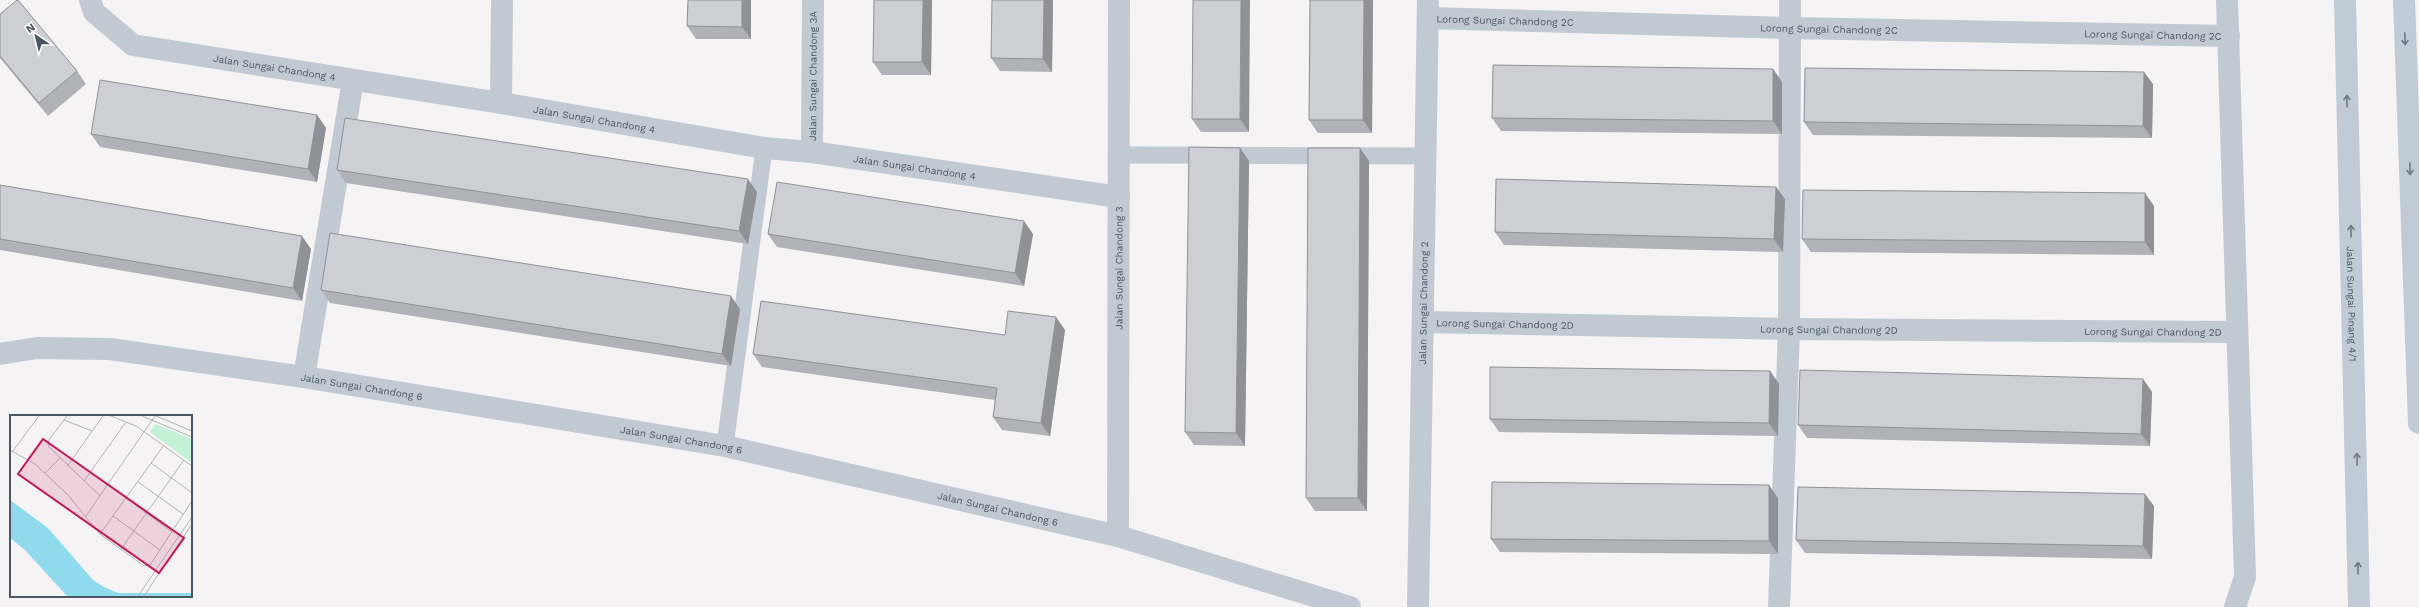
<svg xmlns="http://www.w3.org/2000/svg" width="2419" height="607" viewBox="0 0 2419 607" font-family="'Work Sans',sans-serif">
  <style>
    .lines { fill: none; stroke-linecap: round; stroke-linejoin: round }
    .lane { stroke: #c1cad2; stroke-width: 17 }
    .street { stroke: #c1cad2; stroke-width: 22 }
    .secondary { stroke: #c1cbd6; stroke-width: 22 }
    .wall { fill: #b0b2b7 }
    .shaded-wall { fill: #909195 }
    .building { fill: #cdcfd5; stroke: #909195 }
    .oneway { stroke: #6e7984 }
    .labels { text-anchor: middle; stroke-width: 3; stroke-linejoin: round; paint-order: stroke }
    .street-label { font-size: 10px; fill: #4a5661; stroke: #fff }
    .inset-road { fill: none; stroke: #b1b4b9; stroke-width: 1 }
    .view { fill: #c2185b; fill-opacity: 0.15; stroke: #c2185b; stroke-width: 2 }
    .inset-edge { fill: none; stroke: #4a5661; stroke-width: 2 }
  </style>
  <rect width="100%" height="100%" fill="#f5f3f3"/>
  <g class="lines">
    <path class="lane" d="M1119,155L1426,156
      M725,446L764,148"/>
    <g class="street">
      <path id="s1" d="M90,0L94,12L133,45L501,103L764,148L812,152L1119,197"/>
      <path d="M2227,0L2245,577L2235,607"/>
      <path id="s2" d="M1428,18L1789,28L2229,36"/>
      <path d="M501,103L502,0"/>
      <path id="s3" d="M812,152L813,0"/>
      <path id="s4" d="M1423,322L1789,329L2236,332"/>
      <path id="s5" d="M0,354L37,348L110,349L304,377L725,446L1118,536L1350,607"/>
      <path d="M304,377L353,80"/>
      <path id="s6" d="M1118,536L1119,0"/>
      <path id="s7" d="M1418,607L1428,0"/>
      <path d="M1779,607L1789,329L1790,0"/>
    </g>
    <g class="secondary">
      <path id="s8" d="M2345,0L2359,607"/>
      <path d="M2404,0L2419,423"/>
    </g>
  </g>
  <path class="wall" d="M688,0H751V39H696L687,26Z
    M932,0L931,75H882L873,62Z
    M1053,0L1052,72L1000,71L991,58Z
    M1193,0L1249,132H1201L1192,119Z
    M1310,0H1373L1372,133H1318L1309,120Z
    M0,14L77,71L86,84L48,116L0,58Z
    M1773,69L1782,82V134L1501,131L1492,118Z
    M2153,84L2152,138L1813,135L1804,122Z
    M317,115L326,128L317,182L100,147L91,134Z
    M1240,148L1249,161L1245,446L1194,445L1185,432Z
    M1369,161L1367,511H1315L1306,498Z
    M337,170L757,192L748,244L346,183Z
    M0,185L311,249L302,301L0,250Z
    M1776,187L1785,199L1783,252L1504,245L1495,232Z
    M2154,206V255L1811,252L1802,239Z
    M768,234H1033L1024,286L777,247Z
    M321,290L740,309L731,366L330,303Z
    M1065,330L1050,436L1002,430L993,417L995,400L762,367L753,354L1005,335Z
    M1770,371L1779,384L1778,436L1499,432L1490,419Z
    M2143,379L2152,392L2150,446L1807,438L1798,425Z
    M1778,498V554L1500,552L1491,539Z
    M2154,506L2152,559L1805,553L1796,540Z"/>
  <path class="shaded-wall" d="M742,0H751V39L742,27Z
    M923,0H932L931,75L922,62Z
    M1044,0H1053L1052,72L1043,59Z
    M1241,0H1250L1249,132L1240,119Z
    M1364,0H1373L1372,133L1363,120Z
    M1773,69L1782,82V134L1773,121Z
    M2144,72L2153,84L2152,138L2143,126Z
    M317,115L326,128L317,182L308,169Z
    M1240,148L1249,161L1245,446L1236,433Z
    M1360,148L1369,161L1367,511L1358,498Z
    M748,179L757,192L748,244L739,231Z
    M1776,187L1785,199L1783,252L1774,239Z
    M2145,193L2154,206V255L2145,242Z
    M1024,221L1033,234L1024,286L1015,273Z
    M302,236L311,249L302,301L293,288Z
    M731,296L740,309L731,366L722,354Z
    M1056,317L1065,330L1050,436L1041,423Z
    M1770,371L1779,384L1778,436L1769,423Z
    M2143,379L2152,392L2150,446L2141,434Z
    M1769,485L1778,498V554L1769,541Z
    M2145,494L2154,506L2152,559L2143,546Z"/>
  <path class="building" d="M17,0H18L77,71L39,103L0,56V14Z
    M688,0H742V27L687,26Z
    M874,0H923L922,62H873Z
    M992,0H1044L1043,59L991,58Z
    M1193,0H1241L1240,119H1192Z
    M1310,0H1364L1363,120H1309Z
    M1493,65L1773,69V121L1492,118Z
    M1805,68L2144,72L2143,126L1804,122Z
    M100,80L317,115L308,169L91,134Z
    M345,118L748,179L739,231L337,170Z
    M1189,147L1240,148L1236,433L1185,432Z
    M1308,148H1360L1358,498H1306Z
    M1496,179L1776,187L1774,239L1495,232Z
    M777,182L1024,221L1015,273L768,234Z
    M0,185L302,236L293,288L0,239Z
    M1803,190L2145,193V242L1802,239Z
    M330,233L731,296L722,354L321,290Z
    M761,301L1005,335L1008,311L1056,317L1041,423L993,417L997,388L753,354Z
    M1490,367L1770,371L1769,423L1490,419Z
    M1800,370L2143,379L2141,434L1798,425Z
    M1492,482L1769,485V541L1491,539Z
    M1798,487L2145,494L2143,546L1796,540Z"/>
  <defs><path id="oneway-shaft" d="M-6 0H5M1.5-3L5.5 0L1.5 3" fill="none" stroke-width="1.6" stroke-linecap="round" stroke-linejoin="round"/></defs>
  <g class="oneway">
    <use href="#oneway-shaft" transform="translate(2405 39) rotate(88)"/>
    <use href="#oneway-shaft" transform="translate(2347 101) rotate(-91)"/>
    <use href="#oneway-shaft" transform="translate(2410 169) rotate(88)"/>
    <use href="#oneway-shaft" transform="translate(2351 231) rotate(-91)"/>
    <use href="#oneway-shaft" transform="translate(2357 459) rotate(-91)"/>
    <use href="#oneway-shaft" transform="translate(2358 568) rotate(-90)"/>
  </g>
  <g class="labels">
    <g class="street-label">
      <text dy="4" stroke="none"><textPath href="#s2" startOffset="77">Lorong Sungai Chandong 2C</textPath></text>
      <text dy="4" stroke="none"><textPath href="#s2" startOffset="401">Lorong Sungai Chandong 2C</textPath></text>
      <text dy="4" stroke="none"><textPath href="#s2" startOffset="725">Lorong Sungai Chandong 2C</textPath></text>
      <text dy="4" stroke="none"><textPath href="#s1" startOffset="207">Jalan Sungai Chandong 4</textPath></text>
      <text dy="4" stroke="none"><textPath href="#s3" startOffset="76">Jalan Sungai Chandong 3A</textPath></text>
      <text dy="4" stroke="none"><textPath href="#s1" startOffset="531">Jalan Sungai Chandong 4</textPath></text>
      <text dy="4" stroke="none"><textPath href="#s1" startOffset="855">Jalan Sungai Chandong 4</textPath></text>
      <text dy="4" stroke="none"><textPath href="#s6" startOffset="268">Jalan Sungai Chandong 3</textPath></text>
      <text dy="4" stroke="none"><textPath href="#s7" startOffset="304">Jalan Sungai Chandong 2</textPath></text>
      <text dy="4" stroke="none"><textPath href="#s8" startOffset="304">Jalan Sungai Pinang 4/1</textPath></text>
      <text dy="4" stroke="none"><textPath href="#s4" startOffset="82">Lorong Sungai Chandong 2D</textPath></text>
      <text dy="4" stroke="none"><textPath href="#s4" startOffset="406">Lorong Sungai Chandong 2D</textPath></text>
      <text dy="4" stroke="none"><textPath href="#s4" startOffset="730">Lorong Sungai Chandong 2D</textPath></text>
      <text dy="4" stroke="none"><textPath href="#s5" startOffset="365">Jalan Sungai Chandong 6</textPath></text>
      <text dy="4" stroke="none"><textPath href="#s5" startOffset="689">Jalan Sungai Chandong 6</textPath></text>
      <text dy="4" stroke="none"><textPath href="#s5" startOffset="1013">Jalan Sungai Chandong 6</textPath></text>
    </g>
  </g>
  <g transform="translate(10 415)">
    <rect width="182" height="182" fill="#f5f3f3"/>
    <path d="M145,9L182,24V48L140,17Z" fill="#c3f1d5"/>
    <path d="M0,85L38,113L83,165L94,172L108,178H182V181H57L15,135L0,123Z" fill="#90daee"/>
    <path class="inset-road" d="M57,1L38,26L39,32L90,81M101,1L126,11L182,51M132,1L182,22M146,1L182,16M54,5L82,16M0,35L25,49L57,79L90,119L134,151L140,150L182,86M2,37L29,1M141,48L182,78M58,50L93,1M35,58L50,43M74,66L116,7M128,67L173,99M116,83L162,117M76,101L145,1M103,101L150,135M90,119L154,30M111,134L174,45M128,181L182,102M134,181L182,109"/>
    <path class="view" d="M33,24L174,123L149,158L8,59Z"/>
    <rect width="182" height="182" class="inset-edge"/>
  </g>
  <g transform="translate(36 36) rotate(325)" stroke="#ffffff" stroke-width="3" paint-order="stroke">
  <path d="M0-3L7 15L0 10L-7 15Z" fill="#4a5661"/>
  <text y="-6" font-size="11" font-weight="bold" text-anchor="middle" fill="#4a5661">N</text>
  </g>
</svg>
